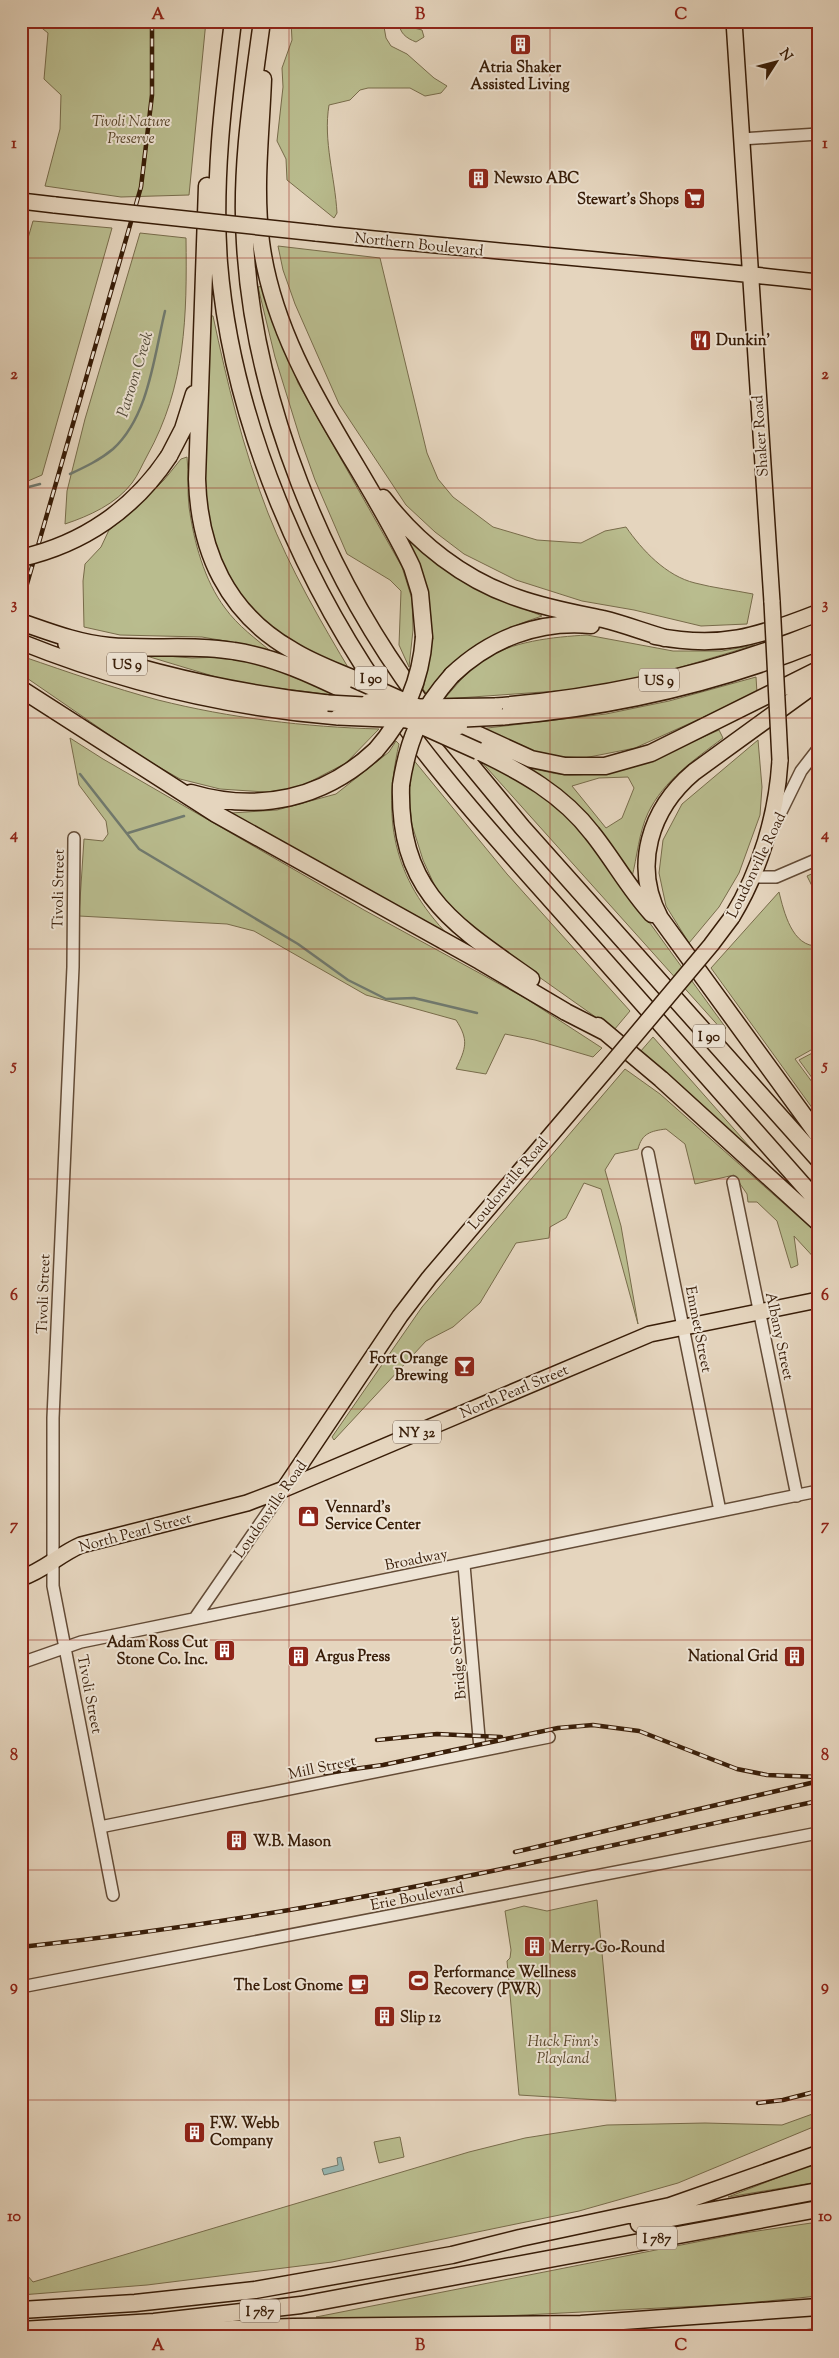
<svg xmlns="http://www.w3.org/2000/svg" width="839" height="2358" viewBox="0 0 839 2358" font-family="'Sorts Mill Goudy',serif">
  <style>
    .green { fill: #b9bc8e; stroke: #786c4b; fill-rule: evenodd }
    .water { fill: #96b8b4; stroke: #707a6f }
    .lines { fill: none; stroke-linecap: round; stroke-linejoin: round }
    .stream { stroke: #707a6f; stroke-width: 2.5 }
    .minor-casing { stroke: #634b36; stroke-width: 14 }
    .major-casing { stroke: #381d08; stroke-width: 18 }
    .highway-casing { stroke: #381d08; stroke-width: 19 }
    .minor { stroke: #eee4d5; stroke-width: 11 }
    .major { stroke: #e5d5be; stroke-width: 15 }
    .highway { stroke: #e5d5be; stroke-width: 16 }
    .rail-casing { stroke: #381d08; stroke-width: 4.5 }
    .rail { stroke: #eee4d5; stroke-width: 2.5; stroke-dasharray: 8; stroke-linecap: butt }
    .major-bridge-casing { stroke: #381d08; stroke-width: 18; stroke-linecap: butt }
    .highway-bridge-casing { stroke: #381d08; stroke-width: 19; stroke-linecap: butt }
    .major-bridge { stroke: #e5d5be; stroke-width: 15 }
    .highway-bridge { stroke: #e5d5be; stroke-width: 16 }
    .grid { fill: none; stroke: #8f2418; stroke-width: 1; stroke-opacity: 0.55 }
    .labels { text-anchor: middle; stroke-width: 4; stroke-linejoin: round; paint-order: stroke }
    .shield { fill: #eee4d5; stroke: #6f5946; stroke-width: 1 }
    .shield-label { font-size: 14px; font-weight: bold; fill: #381d08 }
    .poi-label { font-size: 15px; font-weight: bold; fill: #381d08; stroke: #eee4d5; text-anchor: start }
    .park-label { font-size: 15px; font-style: italic; fill: #58452a; stroke: #eee4d5 }
    .street-label { font-size: 15px; fill: #381d08; stroke: #eee4d5 }
    .water-label { font-size: 16px; font-style: italic; fill: #544c3c; stroke: #eee4d5 }
    .neatline { fill: none; stroke: #8f2418; stroke-width: 2 }
    .grid-label { font-size: 16px; text-anchor: middle; font-weight: bold; fill: #8f2418 }
  </style>
  <rect width="100%" height="100%" fill="#e5d5be"/>
  <filter id="stains"><feTurbulence type="fractalNoise" baseFrequency=".004" numOctaves="4"/><feColorMatrix values="0 0 0 0 .2 0 0 0 0 .09 0 0 0 0 .02 0 0 0 .5 -.17"/></filter>
  <radialGradient id="worn" r=".72"><stop offset=".6" stop-color="#630" stop-opacity="0"/><stop offset="1" stop-color="#630" stop-opacity=".3"/></radialGradient>
  <path class="green" d="M26,21H206L189,195L121,197L45,186L60,129L61,95L44,79L48,33L38,25Z
    M291,21H383L386,38L391,46L407,54L434,78L447,86L441,93L425,96L410,88H368L360,90L350,100L329,105C323,141 335,177 337,213L334,218L287,180L286,159L277,141L283,87L282,68L292,40Z
    M399,21H413L411,25L414,28L422,30L424,37L416,42C406,38 399,33 399,21Z
    M33,221L112,228L42,475L21,484V262Z
    M140,233L186,238C187,316 186,386 147,456C142,465 138,475 132,483C116,504 89,516 65,524L67,491L85,419Z
    M278,246L380,258L427,453L438,479L453,497L493,527L537,540L581,543L605,531L626,527C642,550 666,576 695,583C714,588 733,590 753,594L747,624L701,626L634,610L582,601L516,580L464,554L435,532L406,505L339,404L295,304L283,270Z
    M263,286L298,383L402,567L412,599L413,630L409,667L399,645L401,591L390,580L347,554L315,480L300,438L275,357L258,287Z
    M208,315L213,316C227,382 243,449 268,513C290,569 321,622 352,674L277,636L222,574L207,532L204,493Z
    M187,457C189,474 187,491 189,507C194,542 204,580 225,608C238,626 256,639 273,653L243,644L202,637L120,635L84,627L83,581L85,564L101,547L109,530L135,509L164,480L181,459Z
    M403,533C448,575 485,593 542,616C488,634 463,649 426,693L423,689C439,622 432,594 403,533Z
    M587,635L673,651H722L755,645L668,671L585,689L444,699C456,686 467,671 482,661C510,641 554,637 587,635Z
    M140,654L192,658L224,657L264,665L350,697L236,683Z
    M24,657C68,672 113,688 158,700C230,718 305,727 379,729L346,763L296,789L265,792L220,789L180,779L140,756L21,674V662Z
    M756,677L757,693L635,748L584,758L536,755L479,729L606,714L669,701Z
    M719,730L723,738C694,760 664,780 648,813C639,832 637,857 632,877C599,827 579,801 528,768C542,770 556,775 570,775C626,775 669,752 719,730ZM628,777L634,788L622,818L606,828L572,786L599,778Z
    M70,738L103,759L364,910L525,998L602,1048L593,1057L535,1040L505,1034L486,1074L456,1069C466,1048 469,1040 456,1020L366,995L254,931L227,924L79,916L84,839L103,841L108,834L106,821L79,785Z
    M758,740L762,787L760,815L739,873L719,907L689,943L666,906L659,873L663,840L682,804Z
    M396,741L399,744C381,824 395,883 455,942L231,813L277,810L336,794L389,752Z
    M412,758L507,874L630,1011L614,1030L467,926L439,895L423,860L412,825L408,790Z
    M478,758L537,791L561,811L591,842L726,1028L723,1031Z
    M818,871V898L807,876Z
    M779,892C784,912 792,947 818,946V1046L795,1059L818,1090V1116L711,968Z
    M653,1037L756,1154L640,1052Z
    M818,1050V1086L799,1060Z
    M625,1069L660,1094L818,1234V1262L794,1236L798,1265L791,1268L777,1221L757,1202H748L747,1194L734,1175L695,1184L685,1144L666,1129C651,1131 642,1133 638,1149L615,1154L605,1170L621,1226L638,1324L601,1189L584,1183L566,1218L550,1227L549,1238L516,1243L480,1303L453,1327L426,1341L334,1440L332,1437L422,1307Z
    M597,1900L616,2101L519,2095L507,1961L510,1958L511,1950L505,1911L524,1906L547,1911Z
    M818,2112V2125L678,2183L579,2211L332,2262L147,2285L21,2295V2268L33,2282L469,2152L525,2138L607,2125L705,2123L782,2125Z
    M400,2137L404,2157L379,2163L374,2142Z
    M818,2162V2182L728,2197Z
    M818,2222V2296L738,2304L426,2320L316,2317L737,2234Z
    M818,2328V2337H625L787,2332Z"/>
  <path class="water" d="M341,2157L344,2170L324,2175L322,2169L338,2165L337,2158Z"/>
  <g class="lines">
    <path class="stream" d="M70,474C85,467 100,460 113,449C149,416 154,356 165,311
      M21,489L40,484
      M80,774L139,849L298,944L348,980L386,999L414,998L477,1013
      M128,833L184,816"/>
    <defs>
      <path id="minor" d="M741,139L818,134
        M773,828L801,771L818,749
        M74,838L73,967L53,1418V1586L113,1895
        M751,877H776L818,859
        M648,1153L720,1511
        M733,1182L797,1496
        M464,1565L480,1749
        M195,1618L284,1489
        M21,1663L81,1642L818,1491
        M100,1827L549,1737
        M21,1987L818,1833"/>
      <path id="major" d="M734,21L772,602
        M21,201L55,205
        M316,233C483,251 651,263 818,282
        M21,642C123,683 228,708 338,717
        M66,644C152,674 238,693 328,703
        M495,706C605,697 715,673 818,631
        M503,717C611,708 717,684 818,643
        M732,917C760,871 777,814 780,760
        M284,1489L400,1316L429,1278L607,1069
        M21,1578C43,1571 60,1554 81,1545L247,1503L284,1489L650,1334L818,1300"/>
      <path id="highway" d="M233,21C223,101 213,182 219,263C232,422 304,587 397,715C451,790 514,858 575,927C656,1019 737,1110 818,1202
        M262,21C252,95 240,169 245,243C254,403 324,572 419,700
        M263,79C261,133 254,187 261,242C277,365 361,459 412,567L420,593L424,637
        M207,186L197,479C199,551 227,613 292,650C311,662 333,670 354,679
        M169,456L183,429L194,394
        M383,498C417,543 464,580 518,598C546,608 574,613 603,619C624,624 644,632 665,638
        M21,622C50,632 78,643 109,646C151,650 193,644 234,651C282,658 326,682 369,702
        M655,636C720,649 757,637 818,613
        M452,675C490,639 538,620 591,625
        M818,682L694,772C650,809 632,866 660,918L818,1135
        M21,689L216,814L480,961L566,1012L605,1032
        M459,726L531,759L565,766H605L651,753L818,670
        M446,735L522,827L818,1159
        M478,751C522,772 562,794 592,833C613,859 629,889 652,914
        M401,785C398,892 453,924 531,979
        M191,793C259,813 324,799 376,750
        M598,1026L661,1079L818,1222
        M639,2224L818,2191
        M21,2310L135,2303L255,2290L452,2255L520,2238L670,2206L818,2154
        M21,2330L154,2322L301,2305L818,2209
        M171,2331L293,2327L581,2324L818,2307"/>
    </defs>
    <use href="#minor" class="minor-casing"/>
    <use href="#major" class="major-casing"/>
    <use href="#highway" class="highway-casing"/>
    <use href="#minor" class="minor"/>
    <use href="#major" class="major"/>
    <use href="#highway" class="highway"/>
    <defs>
      <path id="rail" d="M21,605L141,187L152,95V21
        M377,1740L437,1734L501,1737
        M325,1773L383,1765L558,1728L593,1725L639,1731L737,1769L767,1775L818,1777
        M515,1852L815,1782
        M21,1947C122,1936 223,1922 324,1904C489,1874 653,1836 818,1801
        M758,2103L783,2100L818,2091"/>
    </defs>
    <use href="#rail" class="rail-casing"/>
    <use href="#rail" class="rail"/>
    <defs>
      <path id="major-bridge" d="M55,205L316,233
        M772,602L780,760
        M328,703L381,706
        M417,707L495,706
        M338,717L409,720
        M444,720L503,717
        M607,1069L711,945L732,917"/>
      <path id="highway-bridge" d="M21,558C83,544 134,509 169,456
        M354,679L459,726
        M369,702L478,751
        M376,750C405,717 421,681 424,637
        M401,785C408,739 421,710 452,675"/>
    </defs>
    <use href="#major-bridge" class="major-bridge-casing"/>
    <use href="#highway-bridge" class="highway-bridge-casing"/>
    <use href="#major-bridge" class="major-bridge"/>
    <use href="#highway-bridge" class="highway-bridge"/>
  </g>
  <path class="grid" d="M289,21V2337M550,21V2337M21,258H818M21,488H818M21,718H818M21,949H818M21,1179H818M21,1409H818M21,1640H818M21,1870H818M21,2100H818"/>
  <defs>
    <symbol id="building-square" viewBox="-11 -11 22 22"><rect x="-9" y="-9" width="18" height="18" rx="4" fill="#8f2418" stroke="#eee4d5"/><path d="M-4-6H4V6H1V3H-1V6H-4ZM-2.5-4.3h1.7v1.8h-1.7ZM.8-4.3h1.7v1.8H.8ZM-2.5-1h1.7V.8h-1.7ZM.8-1h1.7V.8H.8Z" fill="#fff"/></symbol>
    <symbol id="supermarket-square" viewBox="-11 -11 22 22"><rect x="-9" y="-9" width="18" height="18" rx="4" fill="#8f2418" stroke="#eee4d5"/><path d="M-6-5.5h2.5l.6 2H6L4.5 2H-2.5L-4.4-4H-6ZM-1.5 3.2a1.3 1.3 0 1 0 .1 0ZM3 3.2a1.3 1.3 0 1 0 .1 0Z" fill="#fff"/></symbol>
    <symbol id="restaurant-square" viewBox="-11 -11 22 22"><rect x="-9" y="-9" width="18" height="18" rx="4" fill="#8f2418" stroke="#eee4d5"/><path d="M-5-6h1v4h1v-4h1v4h1v-4h1v5L-1.5 .5V6h-2V.5L-5-1ZM5-6V6H3V1.5H1.5Q1.5-4 5-6Z" fill="#fff"/></symbol>
    <symbol id="bar-square" viewBox="-11 -11 22 22"><rect x="-9" y="-9" width="18" height="18" rx="4" fill="#8f2418" stroke="#eee4d5"/><path d="M-6-5H6L.8 .8V4.5H3.5V6h-7V4.5H-.8V.8Z" fill="#fff"/></symbol>
    <symbol id="shop-square" viewBox="-11 -11 22 22"><rect x="-9" y="-9" width="18" height="18" rx="4" fill="#8f2418" stroke="#eee4d5"/><path d="M-5-2.5h2.3a2.7 3.5 0 0 1 5.4 0H5L5.5 6h-11ZM-1.5-2.5h3a1.5 2.3 0 0 0-3 0Z" fill="#fff"/></symbol>
    <symbol id="stadium-square" viewBox="-11 -11 22 22"><rect x="-9" y="-9" width="18" height="18" rx="4" fill="#8f2418" stroke="#eee4d5"/><path d="M0-5a6.5 5 0 1 0 0 10a6.5 5 0 1 0 0-10ZM-3.5-1.8h7v3.6h-7Z" fill="#fff"/></symbol>
    <symbol id="cafe-square" viewBox="-11 -11 22 22"><rect x="-9" y="-9" width="18" height="18" rx="4" fill="#8f2418" stroke="#eee4d5"/><path d="M-5.5-4.5H6V0H3Q3 3.5 0 3.5H-2.5Q-5.5 3.5-5.5 0ZM3-3.2v2h1.7v-2ZM-6 4.5H4V6H-6Z" fill="#fff"/></symbol>
  </defs>
  <g fill-rule="evenodd">
    <use href="#building-square" x="508" y="32" width="25" height="25"/>
    <use href="#building-square" x="466" y="166" width="25" height="25"/>
    <use href="#supermarket-square" x="682" y="186" width="25" height="25"/>
    <use href="#restaurant-square" x="688" y="328" width="25" height="25"/>
    <use href="#bar-square" x="452" y="1354" width="25" height="25"/>
    <use href="#shop-square" x="296" y="1504" width="25" height="25"/>
    <use href="#building-square" x="212" y="1638" width="25" height="25"/>
    <use href="#building-square" x="286" y="1644" width="25" height="25"/>
    <use href="#building-square" x="782" y="1644" width="25" height="25"/>
    <use href="#building-square" x="224" y="1828" width="25" height="25"/>
    <use href="#building-square" x="522" y="1934" width="25" height="25"/>
    <use href="#stadium-square" x="406" y="1968" width="25" height="25"/>
    <use href="#cafe-square" x="346" y="1972" width="25" height="25"/>
    <use href="#building-square" x="372" y="2004" width="25" height="25"/>
    <use href="#building-square" x="182" y="2120" width="25" height="25"/>
  </g>
  <g class="labels">
    <g class="shield">
      <rect x="107" y="652.5" width="40" height="23" rx="4"/>
      <rect x="355" y="666.5" width="32" height="23" rx="4"/>
      <rect x="639" y="668.5" width="40" height="23" rx="4"/>
      <rect x="693" y="1024.5" width="32" height="23" rx="4"/>
      <rect x="393" y="1420.5" width="48" height="23" rx="4"/>
      <rect x="637" y="2226.5" width="40" height="23" rx="4"/>
      <rect x="240" y="2299.5" width="40" height="23" rx="4"/>
    </g>
    <g class="shield-label">
      <text x="127" y="669">US 9</text>
      <text x="371" y="683">I 90</text>
      <text x="659" y="685">US 9</text>
      <text x="709" y="1041">I 90</text>
      <text x="417" y="1437">NY 32</text>
      <text x="657" y="2243">I 787</text>
      <text x="260" y="2316">I 787</text>
    </g>
    <g class="poi-label">
      <text x="520" y="72" text-anchor="middle">Atria Shaker<tspan x="520" dy="17">Assisted Living</tspan></text>
      <text x="494" y="183">News10 ABC</text>
      <text x="679" y="204" text-anchor="end">Stewart's Shops</text>
      <text x="716" y="345">Dunkin'</text>
      <text x="448" y="1363" text-anchor="end">Fort Orange<tspan x="448" dy="17">Brewing</tspan></text>
      <text x="325" y="1512">Vennard's<tspan x="325" dy="17">Service Center</tspan></text>
      <text x="208" y="1647" text-anchor="end">Adam Ross Cut<tspan x="208" dy="17">Stone Co. Inc.</tspan></text>
      <text x="315" y="1661">Argus Press</text>
      <text x="778" y="1661" text-anchor="end">National Grid</text>
      <text x="253" y="1846">W.B. Mason</text>
      <text x="551" y="1952">Merry-Go-Round</text>
      <text x="434" y="1977">Performance Wellness<tspan x="434" dy="17">Recovery (PWR)</tspan></text>
      <text x="343" y="1990" text-anchor="end">The Lost Gnome</text>
      <text x="400" y="2022">Slip 12</text>
      <text x="210" y="2128">F.W. Webb<tspan x="210" dy="17">Company</tspan></text>
    </g>
    <g class="park-label">
      <text x="131" y="126">Tivoli Nature<tspan x="131" dy="17">Preserve</tspan></text>
      <text x="563" y="2046">Huck Finn's<tspan x="563" dy="17">Playland</tspan></text>
    </g>
    <g class="street-label">
      <text transform="translate(419 244) rotate(6)" y="5">Northern Boulevard</text>
      <text transform="translate(760 436) rotate(-94)" y="5">Shaker Road</text>
      <text transform="translate(756 865) rotate(-64)" y="5">Loudonville Road</text>
      <text transform="translate(58 889) rotate(-89)" y="5">Tivoli Street</text>
      <text transform="translate(508 1183) rotate(-50)" y="5">Loudonville Road</text>
      <text transform="translate(43 1294) rotate(-88)" y="5">Tivoli Street</text>
      <text transform="translate(699 1329) rotate(79)" y="5">Emmet Street</text>
      <text transform="translate(780 1336) rotate(78)" y="5">Albany Street</text>
      <text transform="translate(514 1391) rotate(-23)" y="5">North Pearl Street</text>
      <text transform="translate(270 1509) rotate(-55)" y="5">Loudonville Road</text>
      <text transform="translate(135 1532) rotate(-15)" y="5">North Pearl Street</text>
      <text transform="translate(416 1559) rotate(-11)" y="5">Broadway</text>
      <text transform="translate(457 1658) rotate(-95)" y="5">Bridge Street</text>
      <text transform="translate(90 1694) rotate(79)" y="5">Tivoli Street</text>
      <text transform="translate(322 1767) rotate(-12)" y="5">Mill Street</text>
      <text transform="translate(417 1896) rotate(-11)" y="5">Erie Boulevard</text>
    </g>
    <g class="water-label">
      <text transform="translate(134 374) rotate(-73)" y="6">Patroon Creek</text>
    </g>
  </g>
  <rect width="839" height="2358" fill="none" stroke="#e5d5be" stroke-width="55"/>
  <g transform="translate(776 62) rotate(54)" stroke="#eee4d5" stroke-width="4" paint-order="stroke">
  <path d="M0-4L9 19L0 12L-9 19Z" fill="#381d08"/>
  <text y="-8" font-size="14" font-weight="bold" text-anchor="middle" fill="#381d08">N</text>
  </g>
  <rect x="28" y="28" width="784" height="2302" class="neatline"/>
  <g class="grid-label">
    <text x="158" y="19">A</text>
    <text x="420" y="19">B</text>
    <text x="681" y="19">C</text>
    <text x="14" y="148">1</text>
    <text x="825" y="148">1</text>
    <text x="14" y="379">2</text>
    <text x="825" y="379">2</text>
    <text x="14" y="609">3</text>
    <text x="825" y="609">3</text>
    <text x="14" y="839">4</text>
    <text x="825" y="839">4</text>
    <text x="14" y="1070">5</text>
    <text x="825" y="1070">5</text>
    <text x="14" y="1300">6</text>
    <text x="825" y="1300">6</text>
    <text x="14" y="1530">7</text>
    <text x="825" y="1530">7</text>
    <text x="14" y="1760">8</text>
    <text x="825" y="1760">8</text>
    <text x="14" y="1991">9</text>
    <text x="825" y="1991">9</text>
    <text x="14" y="2221">10</text>
    <text x="825" y="2221">10</text>
    <text x="158" y="2350">A</text>
    <text x="420" y="2350">B</text>
    <text x="681" y="2350">C</text>
  </g>
  <rect width="100%" height="100%" filter="url(#stains)"/>
  <rect width="100%" height="100%" fill="url(#worn)"/>
</svg>
